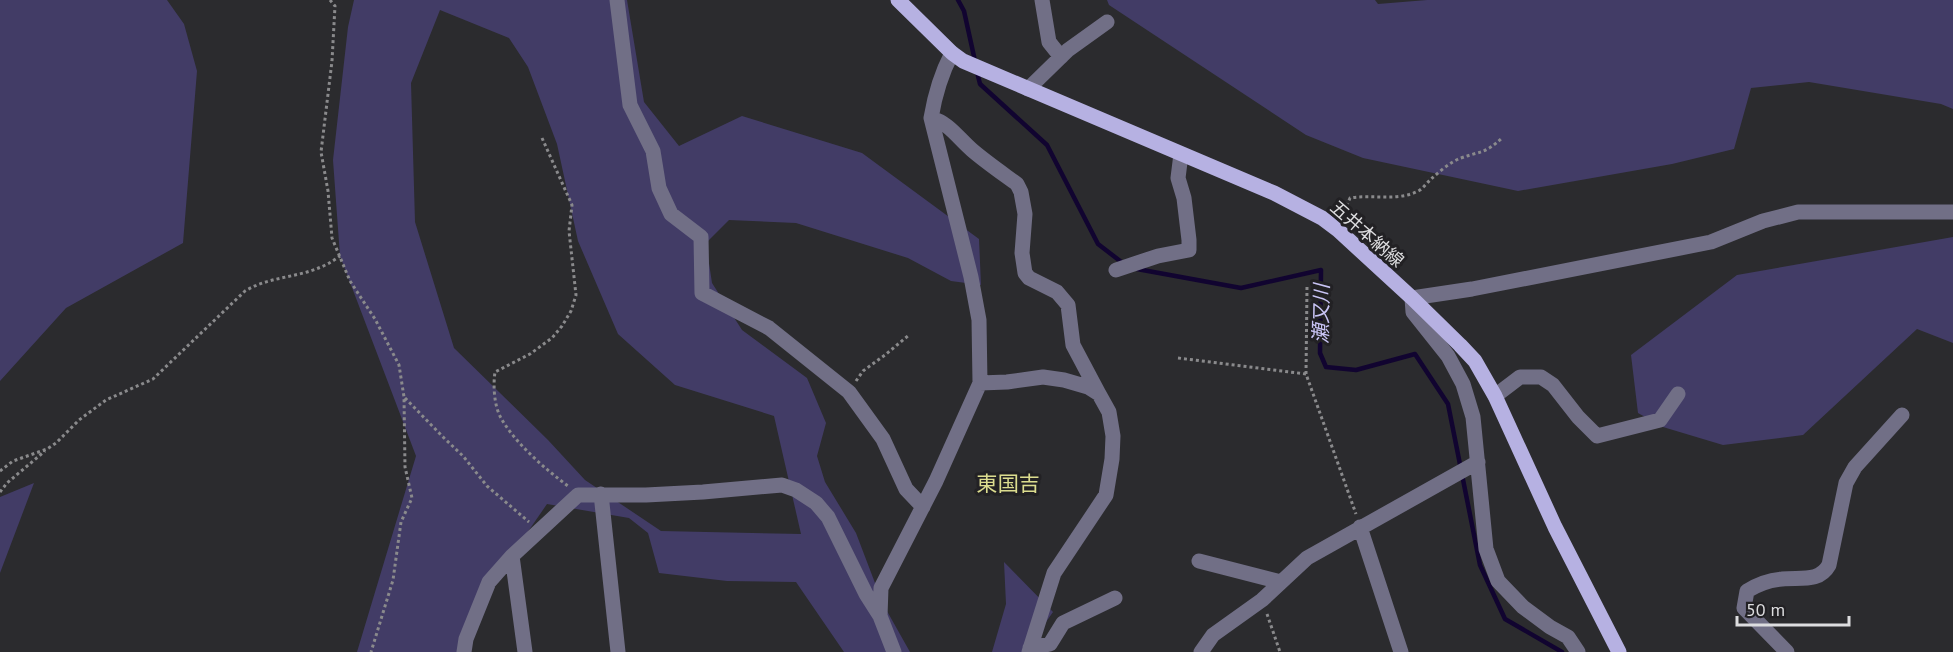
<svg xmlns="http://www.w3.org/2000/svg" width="1953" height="652" viewBox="0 0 1953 652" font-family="'PT Sans','Noto Sans JP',sans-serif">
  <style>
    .green { fill: #423c66; fill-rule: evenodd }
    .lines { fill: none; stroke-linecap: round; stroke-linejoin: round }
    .stream { stroke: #110430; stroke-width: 4.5 }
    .path { stroke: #8a8a8c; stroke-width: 3; stroke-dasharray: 3 3; stroke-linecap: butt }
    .minor { stroke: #716f86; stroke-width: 15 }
    .major { stroke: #b6b1e2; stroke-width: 15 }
    .labels { text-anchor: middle; stroke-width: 6; stroke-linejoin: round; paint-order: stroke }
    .street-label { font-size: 18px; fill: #dddddf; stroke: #222124 }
    .water-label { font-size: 20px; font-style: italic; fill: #c9c4f5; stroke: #222124 }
    .quarter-label { font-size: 21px; fill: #dcdd8f; stroke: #222124 }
  </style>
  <rect width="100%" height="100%" fill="#2b2b2e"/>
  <path class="green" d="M0,0H167L184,24L197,71L183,243L66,308L0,381Z
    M354,0H627L644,102L679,146L742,116L862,153L979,239L981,285L951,281L908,258L796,223L729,220L706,243L712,283L742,330L807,378L826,423L817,456L825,482L856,533L883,604L910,652H844L796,582L727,581L659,573L648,533L629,518L547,504L467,620L459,652H357L416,456L340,256L333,160L348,27ZM440,10L509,38L528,67L557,144L578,241L618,334L675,385L774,416L801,534L661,531L585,480L548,440L454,348L415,222L411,83Z
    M1107,0H1375L1378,4L1427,0H1953V109L1941,104L1809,82L1751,88L1734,149L1672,164L1518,191L1363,158L1306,135L1109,5Z
    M1953,237V343L1917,329L1803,435L1723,445L1663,427L1638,413L1631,355L1737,275Z
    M34,483L0,573V497Z
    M1004,562L1053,612L1025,652H992L1006,604Z"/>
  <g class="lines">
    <path class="stream" d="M958,0L964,11L975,61
      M977,72L980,84L1047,145L1098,244L1124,264
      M1137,269L1241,288L1321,270L1320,353L1326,367L1356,370L1415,354L1448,404L1480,565L1505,619L1562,652"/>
    <path class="path" d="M330,0L335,6L332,61L321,152L328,191L332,238L350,281L375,319L399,365L404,397L405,467L412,498L401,522L393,580L371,652
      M542,138L572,205L569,231L576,295L571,311L562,326L552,338L530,354L495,372C493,385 494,406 501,418C515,443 545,469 568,486
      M1342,217L1350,198C1372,194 1400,202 1420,190C1424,187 1427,183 1430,180C1439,172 1450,162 1461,158C1480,151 1485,154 1502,138
      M1307,287L1306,374L1356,514
      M1178,358L1306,374
      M856,381L863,371L885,355L909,335
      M405,398L444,438L463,456L487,486L529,522
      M0,471L13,461L47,449L56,443L79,420L106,400L153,379L245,291C275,273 308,280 340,256
      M0,492L7,483L45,451
      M1267,614L1280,652"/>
    <path class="minor" d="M617,0L630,105L653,151L659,188L671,214L701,237L702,293L769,328L849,392L883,439L906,489L923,507
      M1042,0L1049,42L1061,57
      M1028,89L1068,50L1107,22
      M931,118C949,123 958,138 972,150C986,162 1002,173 1017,184L1021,192L1025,214L1022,253L1025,273L1029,278L1057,292L1068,305L1073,345L1099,394
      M1116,270L1158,256L1189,250V240L1184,198L1178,178L1181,154
      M980,383L1007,382L1043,377L1064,380L1088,387L1099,394L1109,412L1113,436L1112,459L1106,495L1054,573L1029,652
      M1495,396L1520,377H1541L1553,385L1578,417L1597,436L1660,420L1678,394
      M601,494L618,652
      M1360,527L1401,652
      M512,556L525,652
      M1199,561L1281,582
      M880,616L881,588L936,481L980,383L979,320L971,277L931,118C935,94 941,74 952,53
      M1030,648L1050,644L1063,623L1115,598
      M464,652L466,639L489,582L512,556L578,495H646L703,492L782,485L796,490L816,503L828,517L866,594L880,616L894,652
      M1201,652L1213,635L1262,600L1307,558L1478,462
      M1578,652L1568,637L1550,627L1523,607L1498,581L1486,549L1473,417L1463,384L1448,356L1413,312L1412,298L1472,289L1711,242L1763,221L1798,212H1953
      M1787,652L1744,608L1747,591C1758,584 1769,580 1782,579C1800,577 1819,583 1829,565L1846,483L1855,467L1902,415"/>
    <path class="major" d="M898,0L952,53L963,61L1274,193L1322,218L1338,230L1412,298L1460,345L1475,361L1495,396L1555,527L1619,652"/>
  </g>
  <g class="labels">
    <g class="street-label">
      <text transform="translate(1367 234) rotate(41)" y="6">五井本納線</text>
    </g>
    <g class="water-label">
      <text transform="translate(1321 314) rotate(-89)" y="7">瀬又川</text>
    </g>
    <g class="quarter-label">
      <text x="1008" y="491">東国吉</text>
    </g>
  </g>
  <path d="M1737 616v9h112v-9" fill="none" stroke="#dddddf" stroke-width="3"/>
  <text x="1746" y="616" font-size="18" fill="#dddddf" stroke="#222124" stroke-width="4.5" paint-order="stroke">50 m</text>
</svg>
